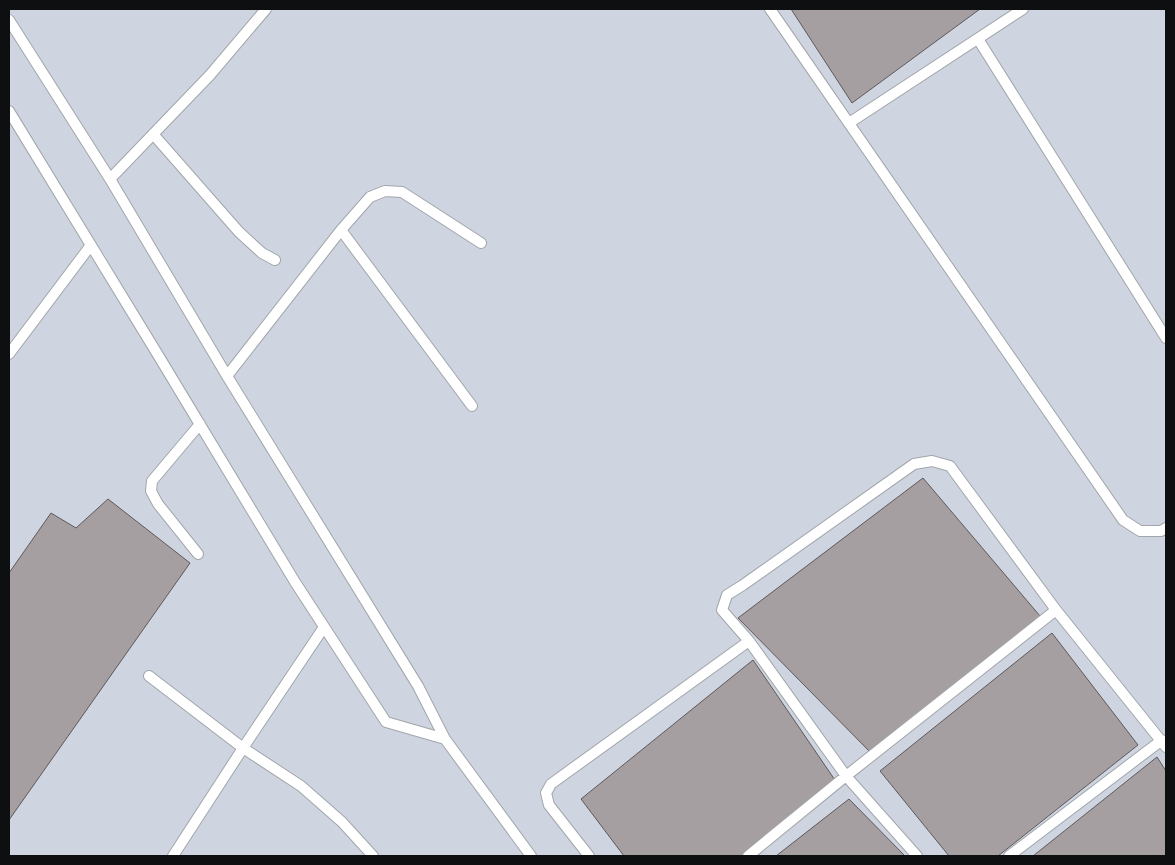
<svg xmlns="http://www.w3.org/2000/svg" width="1175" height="865" viewBox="0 0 1175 865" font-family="'Alegreya Sans',sans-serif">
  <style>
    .built { fill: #ced5e1 }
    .building { fill: #a69fa2; stroke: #5e585a }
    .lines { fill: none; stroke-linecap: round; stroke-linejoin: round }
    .lane-casing { stroke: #a2a5a9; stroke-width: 12 }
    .lane { stroke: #fff; stroke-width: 10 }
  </style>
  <rect width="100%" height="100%" fill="#dee1e6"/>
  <path class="built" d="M9,9H1166V856H9Z"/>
  <path class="building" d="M791,9H980L852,103Z
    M923,478L1040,616L872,754L738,618Z
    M108,499L190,563L9,820V573L51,513L76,528Z
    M1052,633L1138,745L998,856H949L880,771Z
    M753,660L837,783L745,856H624L581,799Z
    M1157,757L1166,771V856H1033Z
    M849,799L905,856H776Z"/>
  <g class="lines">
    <defs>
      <path id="lane" d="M770,9L1123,520L1140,531H1161L1166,528
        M9,20L110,179L227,376L418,686L445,739L531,856
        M978,39L1166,338
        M9,111L158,355L295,582L386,722L445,739
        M849,123L1023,9
        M153,134L239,232L262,253L275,260
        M110,179L210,75L266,9
        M341,230L472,406
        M9,354L91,245
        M227,376L341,230L370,197L385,191L402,192L481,243
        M198,554L158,504L151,491L152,481L200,424
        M749,641L722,610L727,595L743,585L914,464L932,461L950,466L1056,610L1166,747
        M149,676L243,748L301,786L342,822L373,856
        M173,856L243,748L324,627
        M589,856L549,805L546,793L551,784L749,641L846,776L917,856
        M748,856L846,776L1056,610
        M1009,856L1162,740"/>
    </defs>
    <use href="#lane" class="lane-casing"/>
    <use href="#lane" class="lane"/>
  </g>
  <rect width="1175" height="865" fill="none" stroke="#0e0f10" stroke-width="20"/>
</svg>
